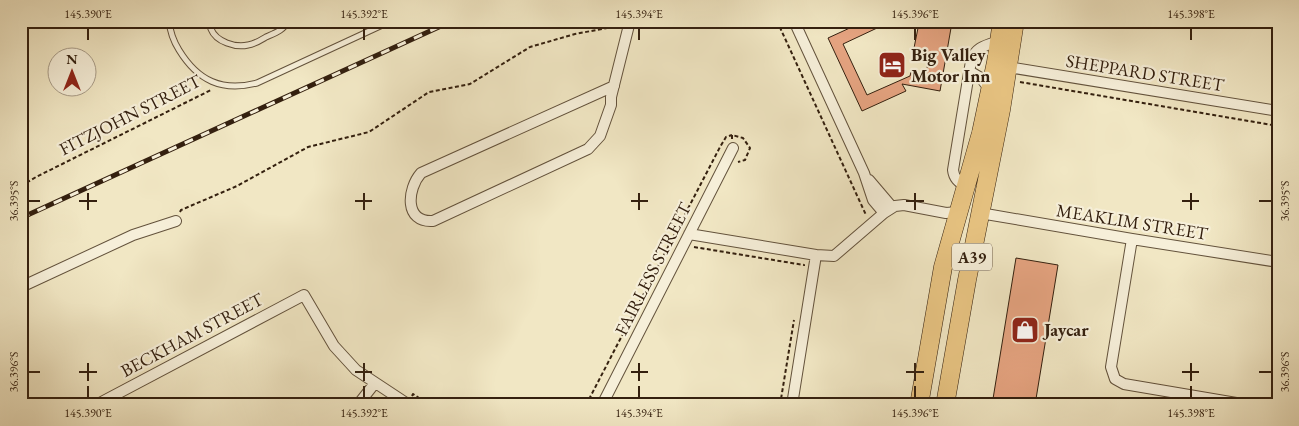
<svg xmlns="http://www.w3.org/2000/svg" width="1299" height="426" viewBox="0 0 1299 426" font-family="'EB Garamond',serif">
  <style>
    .building { fill: #e6a481; stroke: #34200f }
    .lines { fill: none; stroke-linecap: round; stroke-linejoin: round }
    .service-casing { stroke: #63523c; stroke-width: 7 }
    .minor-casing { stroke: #63523c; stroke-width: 12 }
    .trunk-casing { stroke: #34200f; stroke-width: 19 }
    .path { stroke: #34200f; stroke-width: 2; stroke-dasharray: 4 2.5; stroke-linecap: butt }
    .service { stroke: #f6efd9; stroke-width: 5 }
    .minor { stroke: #f6efd9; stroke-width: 10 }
    .trunk { stroke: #e8c482; stroke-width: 18 }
    .rail-casing { stroke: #34200f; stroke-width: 5 }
    .rail { stroke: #f6efd9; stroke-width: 3; stroke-dasharray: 9; stroke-linecap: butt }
    .ticks { fill: none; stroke: #34200f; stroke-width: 2 }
    .labels { text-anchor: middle; stroke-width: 4.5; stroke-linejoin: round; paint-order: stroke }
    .shield { fill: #f6efd9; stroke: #6e5e4c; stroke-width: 1 }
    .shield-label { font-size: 16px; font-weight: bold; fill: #34200f }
    .poi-label { font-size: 18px; font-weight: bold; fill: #34200f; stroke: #f6efd9; text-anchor: start }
    .street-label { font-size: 18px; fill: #34200f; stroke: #f6efd9 }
    .neatline { fill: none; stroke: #34200f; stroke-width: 2 }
    .ticks-label { font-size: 12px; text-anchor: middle; fill: #34200f }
  </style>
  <rect width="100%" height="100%" fill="#f1e7c4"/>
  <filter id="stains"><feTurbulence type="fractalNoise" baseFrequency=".004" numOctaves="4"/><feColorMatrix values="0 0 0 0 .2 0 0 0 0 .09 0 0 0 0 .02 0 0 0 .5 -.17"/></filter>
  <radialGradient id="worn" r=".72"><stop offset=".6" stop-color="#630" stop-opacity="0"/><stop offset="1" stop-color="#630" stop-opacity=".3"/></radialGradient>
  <path class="building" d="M865,21H892L843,44L867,95L910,76L911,72L926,74L929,56L913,53L919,23L951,28L940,91L902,84L906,91L862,111L828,38Z
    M1016,258L1058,265L1035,405H992Z"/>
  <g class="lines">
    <defs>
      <path id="service" d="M169,21C170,31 174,42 179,50C198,81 222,92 257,83L391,21
        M210,21C210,24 210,27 211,29C216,42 236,48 248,45C255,44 261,40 266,37C275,33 284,30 288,21"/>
      <path id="minor" d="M794,21L864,173L873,200L884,213
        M1008,67L1278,111
        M969,71L981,78L990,90
        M614,86L421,173C407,189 404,223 433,221L588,149L600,136L611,105V97L630,21
        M869,180L892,207
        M966,187C959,182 954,179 953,170L971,61C975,47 987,45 999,41
        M980,213L1132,239L1278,262
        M689,234L816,255
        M1132,239L1111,367L1115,379L1124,384L1248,405
        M21,287L133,235L176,221
        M96,405L304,295L334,346L356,370L409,405
        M357,405L360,402L375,383
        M602,405L733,148
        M792,405L816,255L834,256L884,213L895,206L904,205L946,213L958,212"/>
      <path id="trunk" d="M919,405L943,267L981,133L996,62L1002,21
        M945,405L967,280L1001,110L1015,21"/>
    </defs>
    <use href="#service" class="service-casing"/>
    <use href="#minor" class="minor-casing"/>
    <use href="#trunk" class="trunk-casing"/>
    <path class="path" d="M777,21L866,215
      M1020,82L1278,126
      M732,139V135L743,138L750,148L745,160L738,162
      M21,186L36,177L211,90
      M180,212L181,210L237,186L308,147L369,132L429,92L470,84L530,47L575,34L618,26
      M694,247L804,265V266
      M412,396L413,394L429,405
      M586,405L720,147L726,137L732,135
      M780,405L794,320"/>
    <use href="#service" class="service"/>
    <use href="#minor" class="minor"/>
    <use href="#trunk" class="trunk"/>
    <defs>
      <path id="rail" d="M21,218L452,21"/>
    </defs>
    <use href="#rail" class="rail-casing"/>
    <use href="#rail" class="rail"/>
  </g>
  <path class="ticks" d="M88,28V40M364,28V40M639,28V40M915,28V40M1191,28V40M88,193V210M364,193V210M639,193V210M915,193V210M1191,193V210M28,201H40M79,201H97M355,201H372M631,201H648M906,201H924M1182,201H1199M1259,201H1272M88,363V381M364,363V381M639,363V381M915,363V381M1191,363V381M28,372H40M79,372H97M355,372H372M631,372H648M906,372H924M1182,372H1199M1259,372H1272M88,386V398M364,386V398M639,386V398M915,386V398M1191,386V398"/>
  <defs>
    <symbol id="hotel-square" viewBox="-11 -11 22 22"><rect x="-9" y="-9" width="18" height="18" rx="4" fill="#8f2418" stroke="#f6efd9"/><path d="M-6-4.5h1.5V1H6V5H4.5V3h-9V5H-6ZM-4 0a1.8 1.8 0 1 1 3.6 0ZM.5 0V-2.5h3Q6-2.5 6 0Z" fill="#fff"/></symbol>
    <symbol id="shop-square" viewBox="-11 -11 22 22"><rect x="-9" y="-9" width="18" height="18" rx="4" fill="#8f2418" stroke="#f6efd9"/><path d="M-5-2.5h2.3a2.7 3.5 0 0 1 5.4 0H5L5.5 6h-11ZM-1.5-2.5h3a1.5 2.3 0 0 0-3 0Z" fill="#fff"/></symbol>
  </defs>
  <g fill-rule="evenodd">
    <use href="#hotel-square" x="876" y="49" width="32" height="32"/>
    <use href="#shop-square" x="1009" y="314" width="32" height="32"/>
  </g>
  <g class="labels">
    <rect class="shield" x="952" y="243.5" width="40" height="27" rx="4"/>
    <g class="shield-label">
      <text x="972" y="263">A39</text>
    </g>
    <g class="poi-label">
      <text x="911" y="61">Big Valley<tspan x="911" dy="21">Motor Inn</tspan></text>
      <text x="1044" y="336">Jaycar</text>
    </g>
    <g class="street-label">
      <text transform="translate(1145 73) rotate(9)" y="6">SHEPPARD STREET</text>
      <text transform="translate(130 115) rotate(-27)" y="6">FITZJOHN STREET</text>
      <text transform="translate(1132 222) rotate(9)" y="6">MEAKLIM STREET</text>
      <text transform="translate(653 269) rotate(-63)" y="6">FAIRLESS STREET</text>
      <text transform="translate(192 335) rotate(-28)" y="6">BECKHAM STREET</text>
    </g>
  </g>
  <rect width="1299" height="426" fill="none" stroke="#f1e7c4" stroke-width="55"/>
  <g transform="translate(72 72)"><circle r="24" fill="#f6efd9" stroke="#a89c88"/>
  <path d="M0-4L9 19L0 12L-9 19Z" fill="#8f2418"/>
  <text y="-8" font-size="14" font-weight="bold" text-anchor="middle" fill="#34200f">N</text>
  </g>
  <rect x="28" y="28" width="1244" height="370" class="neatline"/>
  <g class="ticks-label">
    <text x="88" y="18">145.390°E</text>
    <text x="364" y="18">145.392°E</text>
    <text x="639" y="18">145.394°E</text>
    <text x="915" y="18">145.396°E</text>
    <text x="1191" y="18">145.398°E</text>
    <text transform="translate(14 201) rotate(-90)" y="4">36.395°S</text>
    <text transform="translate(1285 201) rotate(-90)" y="4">36.395°S</text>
    <text transform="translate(14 372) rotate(-90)" y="4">36.396°S</text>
    <text transform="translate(1285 372) rotate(-90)" y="4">36.396°S</text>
    <text x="88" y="417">145.390°E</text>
    <text x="364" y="417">145.392°E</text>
    <text x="639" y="417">145.394°E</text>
    <text x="915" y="417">145.396°E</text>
    <text x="1191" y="417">145.398°E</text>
  </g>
  <rect width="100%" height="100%" filter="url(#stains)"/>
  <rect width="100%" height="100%" fill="url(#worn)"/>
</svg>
